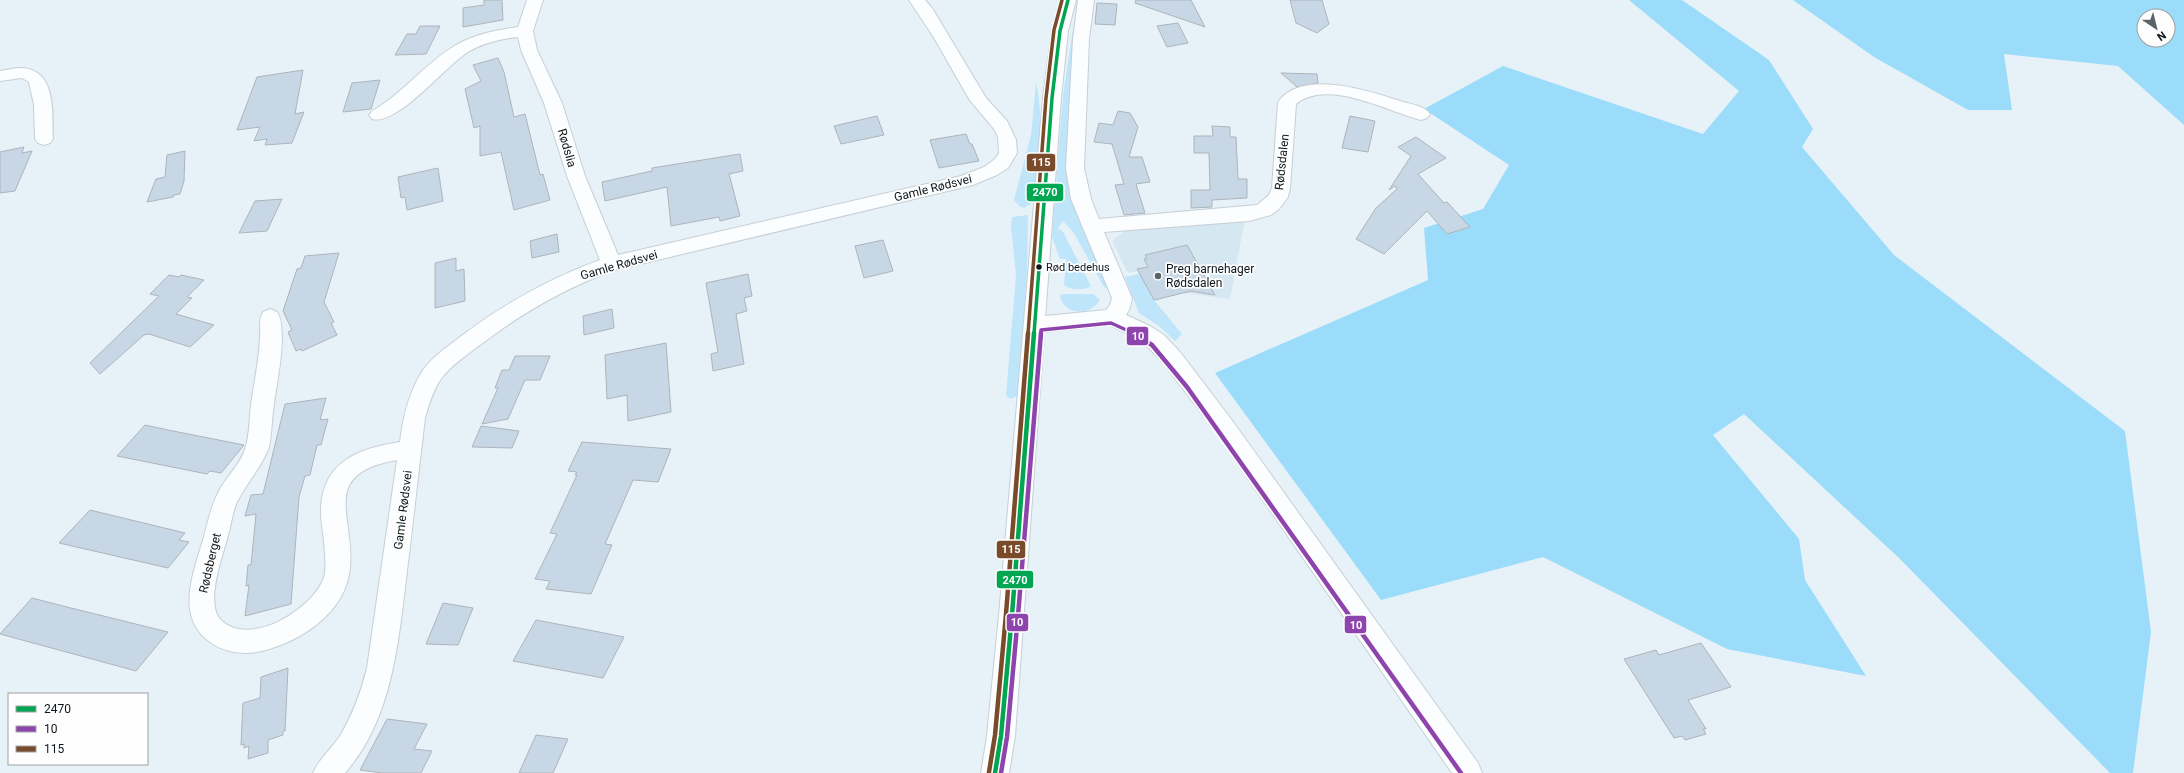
<svg xmlns="http://www.w3.org/2000/svg" width="2184" height="773" viewBox="0 0 2184 773" font-family="Roboto,sans-serif">
  <style>
    .built { fill: #d5e7f1 }
    .green { fill: #bee5fa }
    .forest { fill: #9bdcfa; fill-rule: evenodd }
    .building { fill: #c8d7e5; stroke: #adb4ba }
    .lines { fill: none; stroke-linecap: round; stroke-linejoin: round }
    .minor-casing { stroke: #c6cfd5; stroke-width: 2 }
    .major-casing { stroke: #c6cfd5; stroke-width: 2 }
    .minor { fill: #fbfdfe; fill-rule: evenodd }
    .major { fill: #fbfdfe; fill-rule: evenodd }
    .bus-1-far1-casing { stroke: #fefefe; stroke-width: 6 }
    .bus-1-casing { stroke: #fefefe; stroke-width: 8 }
    .bus-2-far1-casing { stroke: #fefefe; stroke-width: 6 }
    .bus-2-casing { stroke: #fefefe; stroke-width: 8 }
    .bus-3-far1-casing { stroke: #fefefe; stroke-width: 6 }
    .bus-3-casing { stroke: #fefefe; stroke-width: 8 }
    .bus-1-far1 { stroke: #00a651; stroke-width: 3.5 }
    .bus-1 { stroke: #00a651; stroke-width: 4.5 }
    .bus-2-far1 { stroke: #8e44ad; stroke-width: 3.5 }
    .bus-2 { stroke: #8e44ad; stroke-width: 4.5 }
    .bus-3-far1 { stroke: #7a4b2a; stroke-width: 3.5 }
    .bus-3 { stroke: #7a4b2a; stroke-width: 4.5 }
    .bus-dot { fill: #0d161b; stroke: #fefefe; stroke-width: 1.5 }
    .poi-dot { fill: #596368; stroke: #fefefe; stroke-width: 1.5 }
    .labels { text-anchor: middle; stroke-width: 3.5; stroke-linejoin: round; paint-order: stroke }
    .bus-label { font-size: 11px; fill: #0d161b; stroke: #fefefe; text-anchor: start }
    .street-label { font-size: 12px; fill: #0d161b; stroke: #fefefe }
    .poi-label { font-size: 12px; fill: #0d161b; stroke: #fefefe; text-anchor: start }
    .line-badge { stroke: #fefefe; stroke-width: 1.5 }
    .badge-label { font-size: 11px; text-anchor: middle; font-weight: bold; fill: #fff }
  </style>
  <rect width="100%" height="100%" fill="#e7f2f8"/>
  <path class="built" d="M1245,219L1230,299L1183,293L1156,301L1137,271L1128,273L1112,241L1126,230Z"/>
  <path class="green" d="M1079,0L1068,176L1109,283L1107,288L1104,287L1074,233L1063,221L1058,228L1063,232L1091,286C1085,291 1070,290 1064,285L1066,259H1060L1052,237L1063,95L1073,29Z
    M1036,82C1045,124 1038,160 1034,202L1024,208L1019,206L1014,200L1031,135Z
    M1028,215L1027,268L1019,395L1010,399L1006,395L1016,275L1011,226L1012,217Z
    M1140,274L1154,300L1182,334L1175,341L1159,326L1139,313L1125,277Z
    M1064,294H1093L1100,300C1089,318 1062,314 1060,295Z"/>
  <path class="forest" d="M1629,0H1682L1769,60L1813,129L1802,147L1894,255L2125,431L2151,632L2133,773H2110L1899,558L1744,414L1713,435L1799,539L1805,580L1866,676L1727,649L1543,557L1381,600L1215,373L1428,280L1424,228L1483,209L1509,165L1424,109L1503,66L1703,134L1739,91Z
    M1793,0H2184V125L2118,66L2004,54L2012,110H1968L1874,57ZM2144,16H2168V40H2144Z"/>
  <path class="building" d="M484,0H502L503,20L463,27V8L484,5Z
    M1136,0H1191L1205,27L1135,3Z
    M1290,0H1322L1329,24L1317,33L1296,23Z
    M1097,3L1117,4L1115,25L1095,24Z
    M1178,23L1188,43L1167,47L1157,26Z
    M420,26H440L426,54L395,55L407,34H416Z
    M498,58L504,72L514,117L525,114L540,175L543,174L550,200L514,210L501,152L480,156V126L474,128L465,89L481,81L473,65Z
    M303,70L295,114L304,112L292,143L265,145L267,139L254,141L260,127L237,130L257,77Z
    M1281,73L1317,74L1318,83L1297,87Z
    M380,80L371,109L343,112L352,83Z
    M1118,111L1130,113L1138,127L1129,157H1142L1150,182L1136,184L1145,213L1124,215L1115,185L1124,184L1112,144L1094,142L1099,123L1113,125Z
    M877,116L884,135L841,144L834,126Z
    M1350,116L1375,121L1368,152L1342,148Z
    M1212,126L1230,127V137H1236L1238,179H1247V198L1212,200V207L1191,208V190H1210L1209,153H1194V136H1213Z
    M966,134L970,144H972L979,161L939,168L930,140Z
    M1416,137L1446,158L1418,174L1444,203L1447,202L1470,227L1447,234L1427,211L1384,254L1356,239L1376,208L1397,189L1395,186L1389,190L1411,156L1398,147Z
    M24,147L22,153L32,151L15,191L0,193V152Z
    M185,151L184,181L180,194L174,195L173,197L147,202L156,179L165,177L167,155Z
    M740,154L743,171L729,174L740,216L720,221L719,217L671,226L667,187L605,201L602,182L652,171V168Z
    M438,168L443,201L407,210L405,197L401,198L398,177Z
    M282,199L267,231L239,233L255,201Z
    M557,234L559,252L532,258L530,241Z
    M883,240L893,271L864,278L855,246Z
    M1187,245L1215,295L1191,291L1154,300L1137,269L1148,267L1144,259H1147L1145,255Z
    M339,253L324,302L334,322L331,323L337,335L302,351L301,349L296,351L288,332L292,330L283,311L297,269L301,268L305,256Z
    M456,258V271L464,269L465,301L435,308V263Z
    M748,274L752,296L744,298L747,311L736,314L744,364L713,371L711,354L718,352L706,283Z
    M169,275L179,277L181,275L204,280L187,297L192,298L176,314L214,325L190,347L149,334L144,335L100,374L90,363L159,296L150,294Z
    M612,309L614,328L584,335L583,316Z
    M666,343L671,412L628,421L627,395L607,399L605,355Z
    M515,356H550L540,380H525L508,419L482,424L498,388H495L502,370H509Z
    M326,398L320,420L328,419L321,445H317L310,475L305,476L299,497L291,604L245,616L249,585L246,586L248,565H251L256,514L245,516L251,495L263,494L285,404Z
    M145,425L168,430L244,445L221,473L210,471L207,474L117,456Z
    M481,426L519,431L512,448L472,447Z
    M582,442L671,449L658,482L633,480L605,544L612,545L591,594L546,589L550,581L535,579L557,534L550,533L577,475H575L577,472L568,471Z
    M90,510L185,533L179,540L189,542L168,568L59,543Z
    M32,598L67,607L168,632L136,671L0,634Z
    M443,603L473,608L458,645L426,644Z
    M536,620L594,631L624,637L603,678L513,661Z
    M1701,643L1731,687L1688,700L1706,729H1703L1706,734L1685,740L1682,736L1674,738L1624,659L1656,650L1659,655Z
    M288,668L285,731H283V735L268,740V753L248,759L249,746L244,748V744L241,745L243,703L260,698L261,677Z
    M387,719L427,724L414,749L432,751L421,773H382L360,770Z
    M536,735L568,739L553,773H519Z"/>
  <g class="lines">
    <defs>
      <path id="minor" d="M527,0H543L533,31L537,50L562,103L585,176L618,255L961,176L984,167L995,159L999,153L998,137L994,129L969,99L933,36L909,0H925L932,8L986,98L1007,121L1016,140L1017,153L1008,168L997,175L973,185L615,270C565,288 522,313 480,345C467,355 451,365 441,379C433,390 429,405 425,418C419,466 414,515 408,563C399,634 395,716 345,773H313C319,759 331,749 340,736C353,714 361,692 367,668L397,460C318,474 355,516 350,568C346,612 302,641 262,651C245,655 225,653 210,642C175,618 193,573 203,540C208,522 211,505 220,489C228,475 241,463 245,449C250,435 249,419 251,405C254,383 259,360 260,338C261,328 258,320 263,312L270,309L277,312C282,319 281,328 282,336C282,361 276,387 273,412C271,424 272,439 268,450C260,469 246,484 237,502C232,513 231,527 227,539C222,558 204,606 222,621C251,646 306,612 321,584C326,576 326,566 325,556C325,539 320,523 321,506C324,460 361,448 400,442C403,416 409,392 423,370C434,355 450,345 464,334C506,303 550,278 600,260L567,176L544,103L521,50L518,37C500,39 483,43 468,52C445,66 398,126 372,119L369,115L372,111C404,93 425,63 456,45C475,34 497,30 518,27Z
        M1078,0H1094L1089,39L1084,168L1091,199L1099,219L1257,205L1269,195L1272,188L1278,102C1301,68 1371,91 1403,102C1411,104 1425,106 1430,114L1427,118L1421,120C1387,111 1327,78 1296,104L1290,188L1288,197L1279,209L1271,215L1249,221L1104,232L1132,298L1130,308L1126,315L1150,326L1164,335L1180,352L1231,419L1478,763L1482,773H1452L1215,431L1164,364L1148,347L1136,338L1110,325L1035,333L1028,330L1024,325L1028,320L1035,317L1106,310L1110,305L1112,298L1071,199L1066,168L1073,39Z
        M17,68C57,66 52,111 53,139L50,143L44,145L38,143L35,139L34,105L29,82L22,78L0,81V71Z"/>
      <path id="major" d="M1060,0H1076L1068,31L1061,98L1015,736L1009,773H981L987,736L999,615L1043,98L1052,31Z"/>
    </defs>
    <use href="#minor" class="minor-casing"/>
    <use href="#major" class="major-casing"/>
    <use href="#minor" class="minor"/>
    <use href="#major" class="major"/>
    <defs>
      <path id="bus-1-far1" d="M1034,334L1052,98L1060,31L1068,0"/>
      <path id="bus-1" d="M995,773L1001,736L1012,615L1034,333"/>
      <path id="bus-2-far1" d="M1041,334V330L1111,323L1135,334"/>
      <path id="bus-2" d="M1133,333L1152,345L1187,387L1461,773
        M1001,773L1007,737L1018,616L1041,333"/>
      <path id="bus-3-far1" d="M1028,334L1046,98L1054,30L1062,0"/>
      <path id="bus-3" d="M989,772L995,735L1006,614L1028,333"/>
    </defs>
    <use href="#bus-1-far1" class="bus-1-far1-casing"/>
    <use href="#bus-1" class="bus-1-casing"/>
    <use href="#bus-2-far1" class="bus-2-far1-casing"/>
    <use href="#bus-2" class="bus-2-casing"/>
    <use href="#bus-3-far1" class="bus-3-far1-casing"/>
    <use href="#bus-3" class="bus-3-casing"/>
    <use href="#bus-1-far1" class="bus-1-far1"/>
    <use href="#bus-1" class="bus-1"/>
    <use href="#bus-2-far1" class="bus-2-far1"/>
    <use href="#bus-2" class="bus-2"/>
    <use href="#bus-3-far1" class="bus-3-far1"/>
    <use href="#bus-3" class="bus-3"/>
  </g>
  <circle class="bus-dot" cx="1039" cy="267" r="3.5"/>
  <circle class="poi-dot" cx="1158" cy="276" r="4"/>
  <g class="labels">
    <g class="bus-label">
      <text x="1046" y="271">Rød bedehus</text>
    </g>
    <g class="street-label">
      <text transform="translate(567 148) rotate(74)" y="4">Rødslia</text>
      <text transform="translate(1282 162) rotate(-84)" y="4">Rødsdalen</text>
      <text transform="translate(933 188) rotate(-14)" y="4">Gamle Rødsvei</text>
      <text transform="translate(619 265) rotate(-16)" y="4">Gamle Rødsvei</text>
      <text transform="translate(403 510) rotate(-83)" y="4">Gamle Rødsvei</text>
      <text transform="translate(210 563) rotate(-77)" y="4">Rødsberget</text>
    </g>
    <g class="poi-label">
      <text x="1166" y="273">Preg barnehager<tspan x="1166" dy="14">Rødsdalen</tspan></text>
    </g>
  </g>
  <g class="line-badge">
    <rect x="1026" y="153" width="30" height="19" rx="4" fill="#7a4b2a"/>
    <rect x="1026" y="183" width="38" height="19" rx="4" fill="#00a651"/>
    <rect x="1126" y="326" width="23" height="20" rx="4" fill="#8e44ad"/>
    <rect x="996" y="540" width="30" height="19" rx="4" fill="#7a4b2a"/>
    <rect x="996" y="570" width="38" height="19" rx="4" fill="#00a651"/>
    <rect x="1006" y="613" width="23" height="19" rx="4" fill="#8e44ad"/>
    <rect x="1344" y="615" width="23" height="19" rx="4" fill="#8e44ad"/>
  </g>
  <g class="badge-label">
    <text x="1041" y="166">115</text>
    <text x="1045" y="196">2470</text>
    <text x="1138" y="340">10</text>
    <text x="1011" y="553">115</text>
    <text x="1015" y="584">2470</text>
    <text x="1017" y="626">10</text>
    <text x="1356" y="629">10</text>
  </g>
  <rect x="8" y="693" width="140" height="72" fill="#fefefe" stroke="#9ea1a3"/>
  <rect x="16" y="706" width="20" height="6" fill="#00a651" stroke="#9ea1a3"/>
  <text x="44" y="713" font-size="12" fill="#0d161b">2470</text>
  <rect x="16" y="726" width="20" height="6" fill="#8e44ad" stroke="#9ea1a3"/>
  <text x="44" y="733" font-size="12" fill="#0d161b">10</text>
  <rect x="16" y="746" width="20" height="6" fill="#7a4b2a" stroke="#9ea1a3"/>
  <text x="44" y="753" font-size="12" fill="#0d161b">115</text>
  <g transform="translate(2156 28) rotate(145)"><circle r="19" fill="#fefefe" stroke="#9ea1a3"/>
  <path d="M0-3L7 15L0 10L-7 15Z" fill="#596368"/>
  <text y="-6" font-size="11" font-weight="bold" text-anchor="middle" fill="#0d161b">N</text>
  </g>
</svg>
